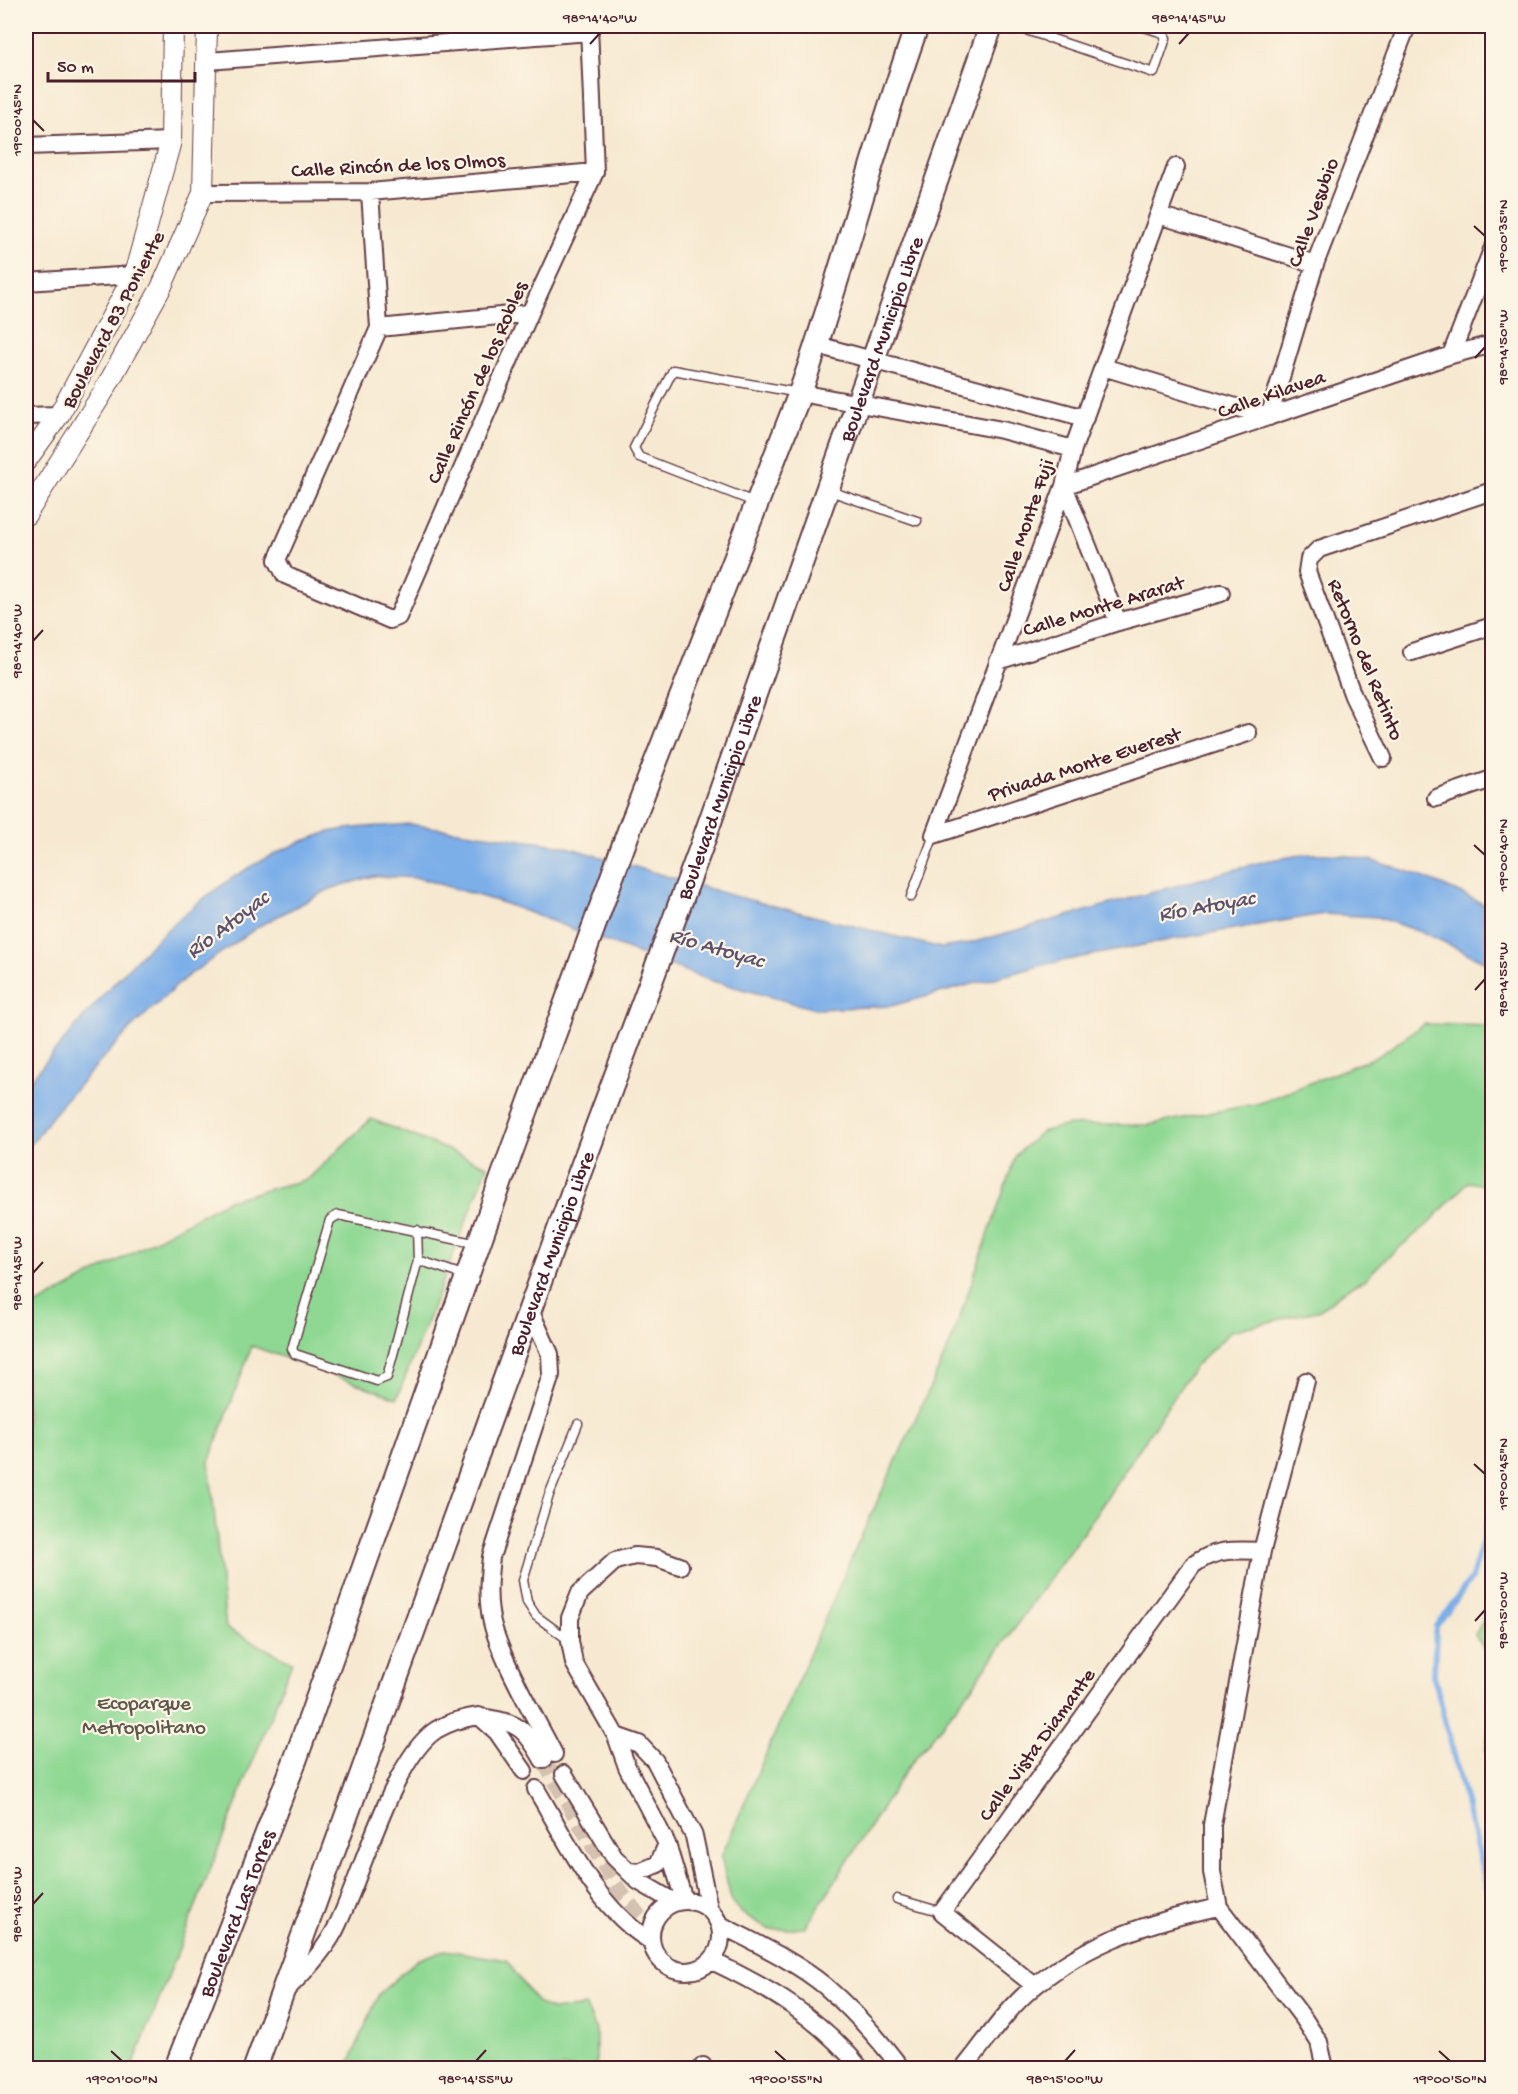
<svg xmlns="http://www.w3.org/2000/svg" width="1518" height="2094" viewBox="0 0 1518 2094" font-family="'Gochi Hand',sans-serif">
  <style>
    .green { fill: #8ed893; stroke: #6c7c5f; stroke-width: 1.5 }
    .water { fill: #7caee8; stroke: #63668a; stroke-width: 1.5 }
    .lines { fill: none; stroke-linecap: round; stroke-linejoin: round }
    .stream { stroke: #7caee8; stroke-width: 6 }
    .minor-tunnel { stroke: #d4c1b0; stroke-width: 16; stroke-dasharray: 16 8; stroke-linecap: butt }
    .service-casing { stroke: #643d44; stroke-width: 11 }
    .minor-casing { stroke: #643d44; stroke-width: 20 }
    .tertiary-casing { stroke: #643d44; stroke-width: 22 }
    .secondary-casing { stroke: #643d44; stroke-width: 26 }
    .service { stroke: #fff; stroke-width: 8 }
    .minor { stroke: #fff; stroke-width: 16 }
    .tertiary { stroke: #fff; stroke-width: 20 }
    .secondary { stroke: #fff; stroke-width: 22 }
    .ticks { fill: none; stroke: #4a1f2b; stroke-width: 2 }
    .labels { text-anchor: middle; stroke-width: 4.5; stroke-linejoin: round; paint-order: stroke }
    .street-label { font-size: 21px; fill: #4a1f2b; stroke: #fcf5e5 }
    .park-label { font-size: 21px; fill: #5e564a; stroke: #fcf5e5 }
    .water-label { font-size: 22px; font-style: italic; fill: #5c516d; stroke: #fcf5e5 }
    .neatline { fill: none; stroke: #4a1f2b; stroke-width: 2 }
    .ticks-label { font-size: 15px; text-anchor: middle; fill: #4a1f2b }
  </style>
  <rect width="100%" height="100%" fill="#fcf5e5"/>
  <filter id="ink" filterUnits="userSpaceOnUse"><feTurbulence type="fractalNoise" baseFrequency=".0167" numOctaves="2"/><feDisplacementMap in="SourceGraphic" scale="12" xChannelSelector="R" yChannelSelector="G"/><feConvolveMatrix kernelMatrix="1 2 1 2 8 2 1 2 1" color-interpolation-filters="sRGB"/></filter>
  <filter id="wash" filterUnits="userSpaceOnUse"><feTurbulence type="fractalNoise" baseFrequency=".008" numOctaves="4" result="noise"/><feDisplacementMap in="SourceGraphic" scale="24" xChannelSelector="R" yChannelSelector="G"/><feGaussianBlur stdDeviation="1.35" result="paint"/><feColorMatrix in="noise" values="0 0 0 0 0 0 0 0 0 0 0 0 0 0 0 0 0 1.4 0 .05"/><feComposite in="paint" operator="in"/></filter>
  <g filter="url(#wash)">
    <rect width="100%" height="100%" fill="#f7e9d1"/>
    <path class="green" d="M1424,1024L1492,1026V1186L1468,1182L1427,1225L1383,1261L1365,1280L1348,1288L1320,1310L1231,1331L1193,1368L1094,1517L969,1691L906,1770L805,1928L770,1930L740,1912L731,1899L721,1857L858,1543L951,1342L1016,1155L1041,1132L1068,1125H1148L1260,1103L1378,1056Z
      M371,1119L488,1166L397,1398L252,1346L209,1462L226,1628L292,1662L132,2068H26V1311L228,1200L308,1179Z
      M1492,1605V1671L1487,1654L1475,1635Z
      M1492,1705V1780L1486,1748Z
      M445,1950L506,1960L538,2004L552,2010L586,2006L596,2030V2068H347L379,1994L417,1960Z"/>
    <path class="water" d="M409,824L564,846L734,896L941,948L967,944L1265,861C1280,859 1296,855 1311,854C1370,851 1440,883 1492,908V965L1429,935L1377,917L1324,914L1174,939L1047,964L891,1006L815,1009L709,980L506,904L419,878L373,876L330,889L261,925L185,978L131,1028L65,1100L26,1150V1085C109,988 196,874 323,834C347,826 383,827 409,824Z"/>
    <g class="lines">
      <path class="stream" d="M1492,1508L1472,1578L1436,1626L1434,1676L1492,1907"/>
    </g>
  </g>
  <g filter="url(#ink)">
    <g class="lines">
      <path class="minor-tunnel" d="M543,1760L618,1889L652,1933"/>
      <defs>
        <path id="service" d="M1014,26L1154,73L1166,38L1163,33L1141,26
          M1048,38L1052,26
          M830,491L917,521
          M757,503L639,457L634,448L673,370L799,393
          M911,897L934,835
          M417,1230L418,1260L387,1377L377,1381L295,1354L292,1349L330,1220L338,1215L478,1244
          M418,1260L466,1276
          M570,1641L536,1616L527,1602L523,1580L549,1495L578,1424
          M897,1899L942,1912"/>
        <path id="minor" d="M208,61L590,32
          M26,146L171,141
          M370,192L379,328L277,560L285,575L390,620L398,617L530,313L595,172L589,26
          M203,193L370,192L595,172
          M1159,215L1315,264
          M26,282L134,275
          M379,328L530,313
          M817,345L1085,418
          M1451,355L1492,250
          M1103,367L1269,417
          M800,393L1002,430L1073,449
          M26,416L59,415
          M1269,417L1315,264L1407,26
          M1118,622L1064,486L1451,355L1492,344
          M1412,652L1492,626
          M998,661L1118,622L1221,593
          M1383,758L1353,696L1307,572L1309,559L1319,549L1492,491
          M1436,798L1492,779
          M934,835L1064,486L1073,449L1176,167
          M934,835L1248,733
          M530,1310L550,1354L551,1375L491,1557C489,1575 487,1593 490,1612C495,1651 535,1716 554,1754
          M1306,1381L1262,1551L1212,1825V1872L1219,1907L1304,2019L1319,2042L1325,2068
          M680,1566L657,1558L635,1556L615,1561L580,1593L570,1618V1641L574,1663L616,1736L627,1767L667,1844L684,1900
          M480,1717C518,1723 524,1726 543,1760
          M616,1736L639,1744L655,1761L694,1836L709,1908
          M564,1774L614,1857L638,1881L674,1902
          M536,1789C568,1842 597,1910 651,1941
          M629,1871L639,1872L658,1864L667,1844
          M651 1936a35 35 0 1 1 70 0a35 35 0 1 1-70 0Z
          M721,1925C755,1943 795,1961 825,1986C853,2010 879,2039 901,2068
          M712,1961C769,1988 820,2018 860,2068
          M1035,1986L942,1912L1193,1565C1215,1548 1235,1550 1262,1551
          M285,1991C303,1973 321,1955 334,1932C361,1881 391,1760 436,1730C449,1722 464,1718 479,1716L497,1732L524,1771
          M702,2068L703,2066
          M964,2068C986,2041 1008,2007 1036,1985C1090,1941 1152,1921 1219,1907"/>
        <path id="tertiary" d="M26,461L59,415L134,275L171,141L173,26
          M26,515L104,391L161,288L203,193L207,26"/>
        <g id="secondary">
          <path id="s1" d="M176,2068L296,1758L512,1150L631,825L800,393C843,272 873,147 917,26"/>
          <path id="s2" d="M255,2068L578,1177L700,850L991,26"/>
        </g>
      </defs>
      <use href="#service" class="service-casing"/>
      <use href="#minor" class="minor-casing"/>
      <use href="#tertiary" class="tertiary-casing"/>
      <use href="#secondary" class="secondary-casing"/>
      <use href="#service" class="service"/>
      <use href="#minor" class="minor"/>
      <use href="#tertiary" class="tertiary"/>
      <use href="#secondary" class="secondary"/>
    </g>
  </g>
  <path class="ticks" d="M590,44L600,33M1179,44L1189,33M33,120L44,131M1474,226L1485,236M1475,358L1485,347M33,641L43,630M1474,845L1485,855M1475,990L1485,979M33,1273L43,1262M1474,1464L1485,1474M1475,1621L1485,1610M33,1904L43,1893M111,2051L122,2061M775,2051L786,2061M1439,2051L1450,2061M476,2061L486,2050M1065,2061L1075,2050"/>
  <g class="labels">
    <g class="street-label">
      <text transform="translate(398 164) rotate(-3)" y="7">Calle Rincón de los Olmos</text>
      <text transform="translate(1312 212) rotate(-70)" y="7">Calle Vesubio</text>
      <text transform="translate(112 319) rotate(-62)" y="7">Boulevard 83 Poniente</text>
      <text dy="7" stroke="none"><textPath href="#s2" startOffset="1839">Boulevard Municipio Libre</textPath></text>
      <text transform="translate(476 382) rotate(-66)" y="7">Calle Rincón de los Robles</text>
      <text transform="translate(1271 393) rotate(-19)" y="7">Calle Kilavea</text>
      <text transform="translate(1024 525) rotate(-71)" y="7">Calle Monte Fuji</text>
      <text transform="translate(1103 605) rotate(-17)" y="7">Calle Monte Ararat</text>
      <text transform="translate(1367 659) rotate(68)" y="7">Retorno del Retinto</text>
      <text transform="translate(1084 763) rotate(-18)" y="7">Privada Monte Everest</text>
      <text dy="7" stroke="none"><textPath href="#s2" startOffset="1353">Boulevard Municipio Libre</textPath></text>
      <text dy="7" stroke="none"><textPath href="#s2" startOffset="867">Boulevard Municipio Libre</textPath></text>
      <text transform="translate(1036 1744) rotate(-54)" y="7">Calle Vista Diamante</text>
      <text dy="7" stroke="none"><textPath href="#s1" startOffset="166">Boulevard Las Torres</textPath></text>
    </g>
    <g class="park-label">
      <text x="144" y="1709">Ecoparque<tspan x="144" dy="24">Metropolitano</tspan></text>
    </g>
    <g class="water-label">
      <text transform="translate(1206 904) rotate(-10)" y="8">Río Atoyac</text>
      <text transform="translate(226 923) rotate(-37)" y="8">Río Atoyac</text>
      <text transform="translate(717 946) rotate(16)" y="8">Río Atoyac</text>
    </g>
  </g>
  <rect width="1518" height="2094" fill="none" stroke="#fcf5e5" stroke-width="66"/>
  <path d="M48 72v9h147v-9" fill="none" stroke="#4a1f2b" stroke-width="3"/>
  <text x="57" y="72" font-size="18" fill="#4a1f2b" stroke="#fcf5e5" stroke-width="4.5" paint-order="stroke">50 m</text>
  <rect x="33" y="33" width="1452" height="2028" class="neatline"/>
  <g class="ticks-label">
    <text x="600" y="22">98°14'40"W</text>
    <text x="1189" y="22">98°14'45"W</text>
    <text transform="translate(16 120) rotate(-90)" y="5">19°00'45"N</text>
    <text transform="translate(1502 236) rotate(-90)" y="5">19°00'35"N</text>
    <text transform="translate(1502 347) rotate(-90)" y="5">98°14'50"W</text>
    <text transform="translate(16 641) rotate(-90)" y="5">98°14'40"W</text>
    <text transform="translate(1502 855) rotate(-90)" y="5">19°00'40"N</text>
    <text transform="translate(1502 979) rotate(-90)" y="5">98°14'55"W</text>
    <text transform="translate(16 1273) rotate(-90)" y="5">98°14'45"W</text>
    <text transform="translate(1502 1474) rotate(-90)" y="5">19°00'45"N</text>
    <text transform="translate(1502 1610) rotate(-90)" y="5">98°15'00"W</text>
    <text transform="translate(16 1904) rotate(-90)" y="5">98°14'50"W</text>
    <text x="122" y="2083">19°01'00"N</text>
    <text x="476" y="2083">98°14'55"W</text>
    <text x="786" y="2083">19°00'55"N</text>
    <text x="1065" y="2083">98°15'00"W</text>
    <text x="1450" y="2083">19°00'50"N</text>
  </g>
</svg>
